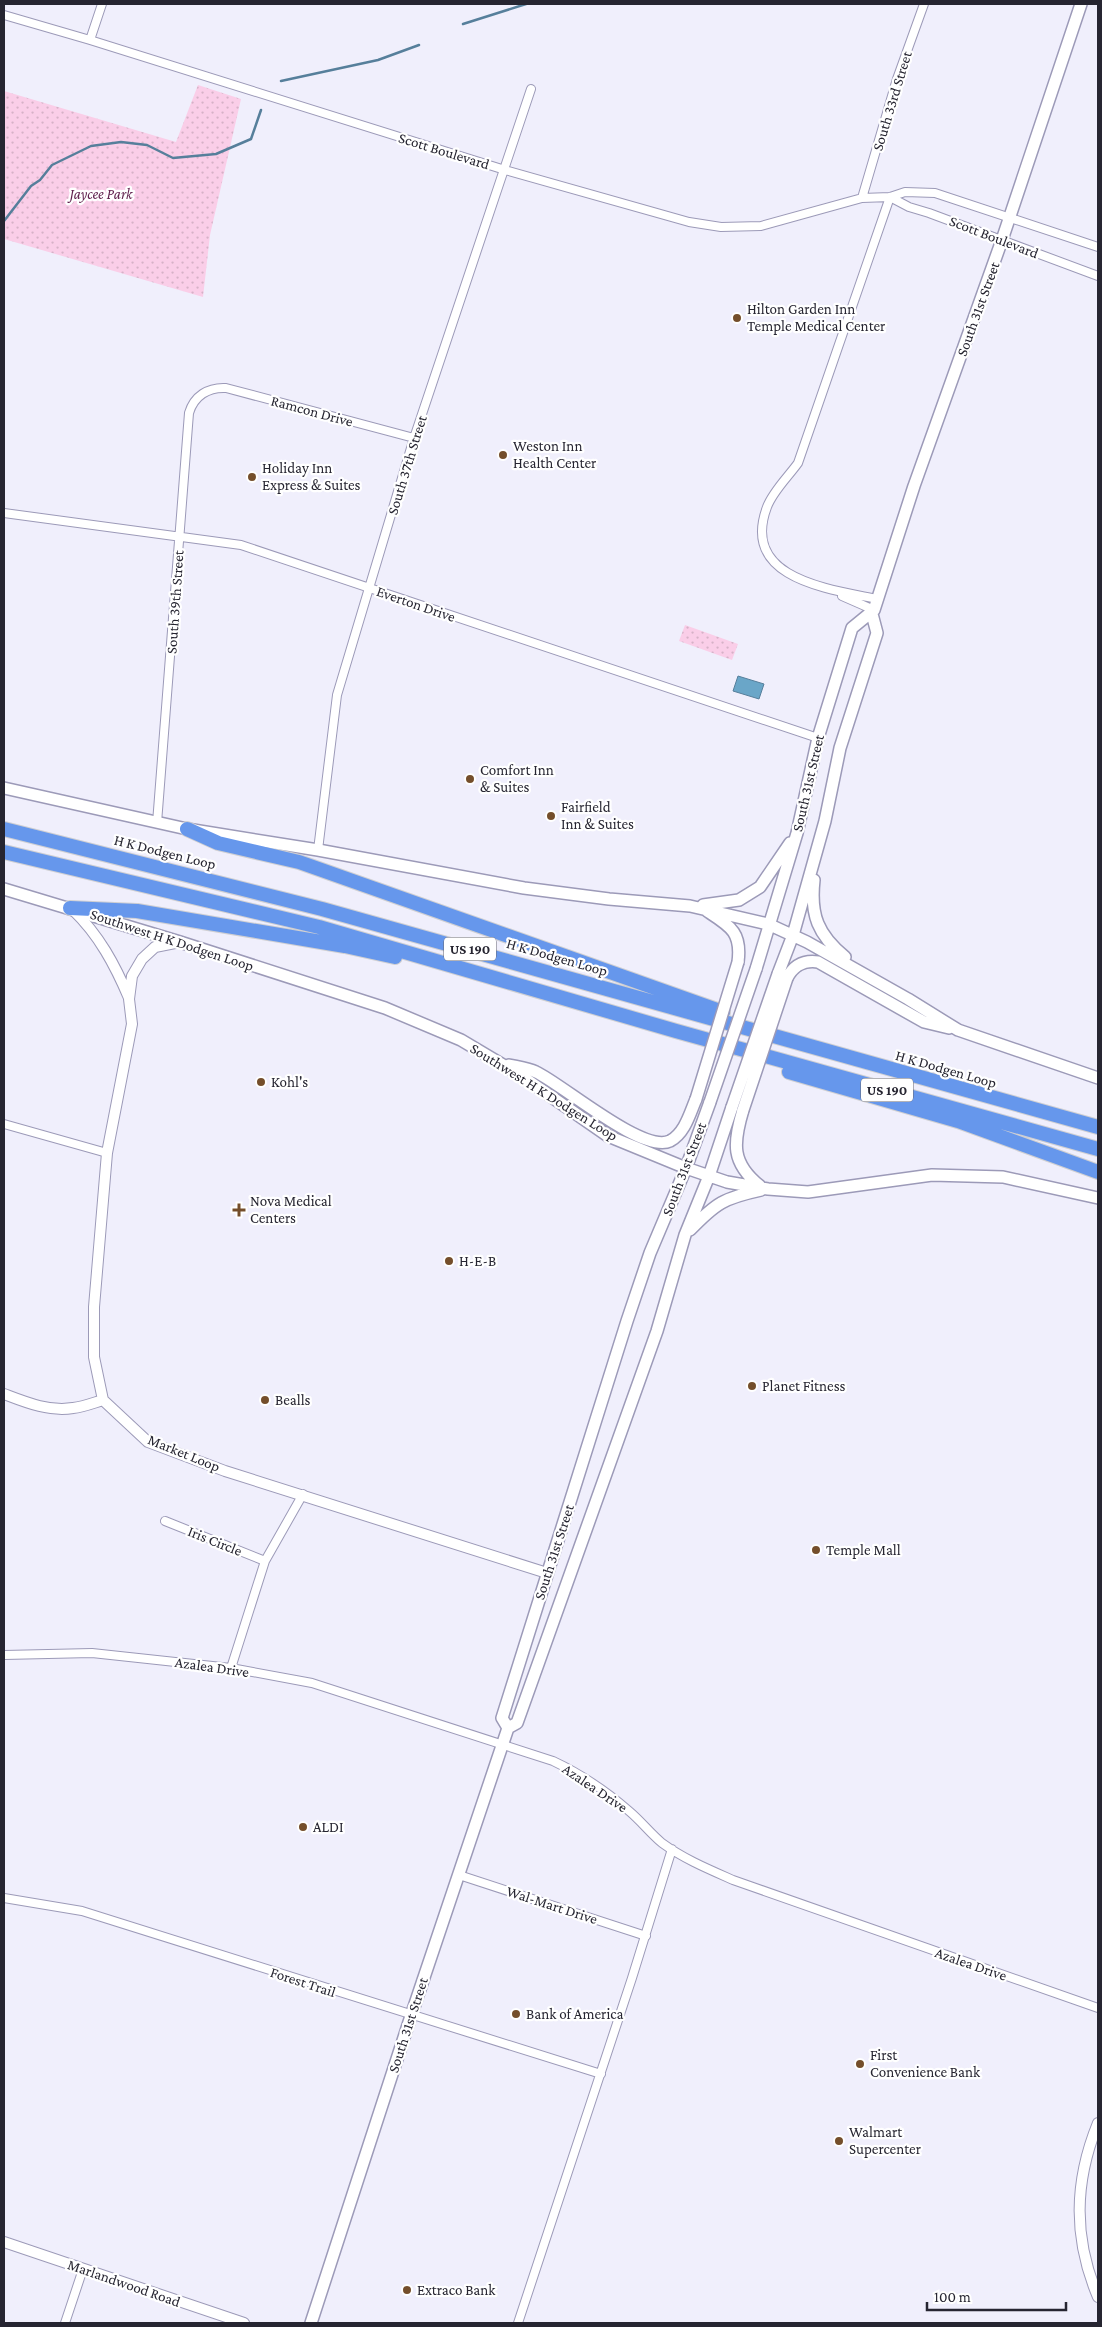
<svg xmlns="http://www.w3.org/2000/svg" width="1102" height="2327" viewBox="0 0 1102 2327" font-family="'Crimson Pro',serif">
  <style>
    .park { fill: url(#park-dots) }
    .water { fill: #6aa6c8; stroke: #567f9b }
    .lines { fill: none; stroke-linecap: round; stroke-linejoin: round }
    .stream { stroke: #567f9b; stroke-width: 2.5 }
    .minor-casing { stroke: #9c9ab8; stroke-width: 10 }
    .tertiary-casing { stroke: #9c9ab8; stroke-width: 12 }
    .secondary-casing { stroke: #9c9ab8; stroke-width: 14 }
    .motorway-casing { stroke: #cfcfd2; stroke-width: 16 }
    .minor { stroke: #fff; stroke-width: 8 }
    .tertiary { stroke: #fff; stroke-width: 10 }
    .secondary { stroke: #fff; stroke-width: 11 }
    .motorway { stroke: #6697ec; stroke-width: 14 }
    .secondary-bridge-casing { stroke: #9c9ab8; stroke-width: 14; stroke-linecap: butt }
    .secondary-bridge { stroke: #fff; stroke-width: 11 }
    .poi-dot { fill: #744e2b; stroke: #fff; stroke-width: 2 }
    .labels { text-anchor: middle; stroke-width: 4.5; stroke-linejoin: round; paint-order: stroke }
    .shield { fill: #fff; stroke: #67666f; stroke-width: 1 }
    .shield-label { font-size: 14px; font-weight: bold; fill: #262531 }
    .street-label { font-size: 15px; fill: #262531; stroke: #fff }
    .park-label { font-size: 15px; font-style: italic; fill: #5f1f4c; stroke: #fff }
    .poi-label { font-size: 15px; fill: #262531; stroke: #fff; text-anchor: start }
  </style>
  <defs>
    <pattern id="park-dots" width="8" height="8" patternUnits="userSpaceOnUse" patternTransform="scale(1.25)"><rect width="8" height="8" fill="#facee8"/><path d="M2 2h.1M6 6h.1" fill="none" stroke="#d6b1c7" stroke-width="1.8" stroke-linecap="round"/></pattern>
  </defs>
  <rect width="100%" height="100%" fill="#f0effc"/>
  <path class="park" d="M198,85L241,99L210,235L203,297L4,239V91L176,142Z
    M685,625L738,644L732,660L679,641Z"/>
  <path class="water" d="M738,676L764,684L759,699L733,691Z"/>
  <g class="lines">
    <path class="stream" d="M463,24L526,4
      M281,81L378,60L419,45
      M4,221L31,186L40,180L52,165L91,146L121,142L147,145L173,158L216,154L251,139L261,110"/>
    <defs>
      <path id="minor" d="M4,15L90,40L505,170L689,222L721,227L761,226L862,198L890,197L905,192L935,193L1098,247
        M90,40L102,4
        M890,197L909,207L929,213L1098,276
        M862,198L897,79L924,4
        M4,513L241,545L818,738
        M842,596L874,610
        M877,599C829,589 740,579 767,507C773,491 788,477 798,463L890,197
        M157,823L189,413C194,396 208,387 226,388L414,438
        M318,850L337,695L414,438L531,89
        M4,1124L107,1153
        M165,1521L265,1561
        M4,1655L92,1653L231,1668L312,1683L553,1761C581,1774 606,1791 629,1811C641,1821 650,1833 662,1843C684,1859 708,1869 733,1880L1098,2008
        M231,1668L265,1561L303,1494
        M459,1875L646,1936
        M4,1898L82,1911L601,2074
        M65,2323L83,2269
        M518,2323L632,1978L672,1849"/>
      <path id="tertiary" d="M73,910C99,935 115,965 129,998
        M180,942L155,947L142,959L132,976L129,999L132,1024L107,1153L94,1307V1357L103,1400L148,1442L225,1471L547,1573
        M4,1394C25,1402 49,1412 73,1408C83,1407 93,1403 103,1400
        M1098,2123C1074,2182 1073,2238 1098,2297
        M4,2242L244,2323"/>
      <path id="secondary" d="M4,788L187,829L318,850L524,888L609,899L690,906L768,924L807,942L908,999L958,1030L1098,1078
        M814,880C810,915 818,935 845,957
        M4,889L180,942L385,1008L461,1040L520,1075L608,1136L686,1168L727,1182L768,1189L808,1192L932,1175L1003,1177L1098,1198
        M703,905L739,900L760,887L790,843
        M707,911C730,926 742,932 738,962
        M756,969L797,833L818,738L852,628L874,610L914,486L1002,240L1081,4
        M778,974L793,935L825,821L840,748L877,633L872,614
        M787,978C794,965 804,960 818,962L924,1022L949,1028
        M509,1065C518,1067 528,1068 536,1072C562,1084 643,1154 670,1141C685,1133 690,1113 696,1099
        M743,1110C733,1143 731,1163 760,1186
        M690,1230C716,1203 724,1198 761,1190
        M508,1728L502,1718L627,1321L650,1253L686,1168L710,1102
        M311,2323L411,2016L508,1728L517,1723L657,1331L685,1235L709,1176L732,1107"/>
      <path id="motorway" d="M4,829L322,909L1098,1127
        M187,829L218,843L299,862L723,1012
        M4,852L319,927L676,1031L1098,1149
        M70,908L137,911L345,946L395,957
        M789,1072L958,1121L1098,1172"/>
    </defs>
    <use href="#minor" class="minor-casing"/>
    <use href="#tertiary" class="tertiary-casing"/>
    <use href="#secondary" class="secondary-casing"/>
    <use href="#motorway" class="motorway-casing"/>
    <use href="#minor" class="minor"/>
    <use href="#tertiary" class="tertiary"/>
    <use href="#secondary" class="secondary"/>
    <use href="#motorway" class="motorway"/>
    <defs>
      <path id="secondary-bridge" d="M696,1099L738,962
        M710,1102L756,969
        M732,1107L778,974
        M743,1110L787,978"/>
    </defs>
    <use href="#secondary-bridge" class="secondary-bridge-casing"/>
    <use href="#secondary-bridge" class="secondary-bridge"/>
  </g>
  <g class="poi-dot">
    <circle cx="737" cy="318" r="5"/>
    <circle cx="503" cy="455" r="5"/>
    <circle cx="252" cy="477" r="5"/>
    <circle cx="470" cy="779" r="5"/>
    <circle cx="551" cy="816" r="5"/>
    <circle cx="261" cy="1082" r="5"/>
    <path d="M236.5 1202.5h5v5h5v5h-5v5h-5v-5h-5v-5h5z"/>
    <circle cx="449" cy="1261" r="5"/>
    <circle cx="752" cy="1386" r="5"/>
    <circle cx="265" cy="1400" r="5"/>
    <circle cx="816" cy="1550" r="5"/>
    <circle cx="303" cy="1827" r="5"/>
    <circle cx="516" cy="2014" r="5"/>
    <circle cx="860" cy="2064" r="5"/>
    <circle cx="839" cy="2141" r="5"/>
    <circle cx="407" cy="2290" r="5"/>
  </g>
  <g class="labels">
    <g class="shield">
      <rect x="444" y="937.5" width="52" height="23" rx="4"/>
      <rect x="861" y="1078.5" width="52" height="23" rx="4"/>
    </g>
    <g class="shield-label">
      <text x="470" y="954">US 190</text>
      <text x="887" y="1095">US 190</text>
    </g>
    <g class="street-label">
      <text transform="translate(892 101) rotate(-73)" y="5">South 33rd Street</text>
      <text transform="translate(444 151) rotate(17)" y="5">Scott Boulevard</text>
      <text transform="translate(994 237) rotate(21)" y="5">Scott Boulevard</text>
      <text transform="translate(978 309) rotate(-70)" y="5">South 31st Street</text>
      <text transform="translate(312 411) rotate(15)" y="5">Ramcon Drive</text>
      <text transform="translate(407 465) rotate(-73)" y="5">South 37th Street</text>
      <text transform="translate(175 602) rotate(-86)" y="5">South 39th Street</text>
      <text transform="translate(416 604) rotate(19)" y="5">Everton Drive</text>
      <text transform="translate(808 783) rotate(-77)" y="5">South 31st Street</text>
      <text transform="translate(165 852) rotate(14)" y="5">H K Dodgen Loop</text>
      <text transform="translate(172 940) rotate(18)" y="5">Southwest H K Dodgen Loop</text>
      <text transform="translate(557 957) rotate(16)" y="5">H K Dodgen Loop</text>
      <text transform="translate(946 1069) rotate(16)" y="5">H K Dodgen Loop</text>
      <text transform="translate(544 1092) rotate(32)" y="5">Southwest H K Dodgen Loop</text>
      <text transform="translate(684 1169) rotate(-69)" y="5">South 31st Street</text>
      <text transform="translate(184 1453) rotate(22)" y="5">Market Loop</text>
      <text transform="translate(215 1541) rotate(22)" y="5">Iris Circle</text>
      <text transform="translate(554 1552) rotate(-72)" y="5">South 31st Street</text>
      <text transform="translate(212 1667) rotate(8)" y="5">Azalea Drive</text>
      <text transform="translate(595 1788) rotate(34)" y="5">Azalea Drive</text>
      <text transform="translate(552 1905) rotate(18)" y="5">Wal-Mart Drive</text>
      <text transform="translate(971 1964) rotate(19)" y="5">Azalea Drive</text>
      <text transform="translate(303 1982) rotate(18)" y="5">Forest Trail</text>
      <text transform="translate(408 2025) rotate(-72)" y="5">South 31st Street</text>
      <text transform="translate(124 2283) rotate(19)" y="5">Marlandwood Road</text>
    </g>
    <g class="park-label">
      <text x="101" y="199">Jaycee Park</text>
    </g>
    <g class="poi-label">
      <text x="747" y="314">Hilton Garden Inn<tspan x="747" dy="17">Temple Medical Center</tspan></text>
      <text x="513" y="451">Weston Inn<tspan x="513" dy="17">Health Center</tspan></text>
      <text x="262" y="473">Holiday Inn<tspan x="262" dy="17">Express &amp; Suites</tspan></text>
      <text x="480" y="775">Comfort Inn<tspan x="480" dy="17">&amp; Suites</tspan></text>
      <text x="561" y="812">Fairfield<tspan x="561" dy="17">Inn &amp; Suites</tspan></text>
      <text x="271" y="1087">Kohl's</text>
      <text x="250" y="1206">Nova Medical<tspan x="250" dy="17">Centers</tspan></text>
      <text x="459" y="1266">H-E-B</text>
      <text x="762" y="1391">Planet Fitness</text>
      <text x="275" y="1405">Bealls</text>
      <text x="826" y="1555">Temple Mall</text>
      <text x="313" y="1832">ALDI</text>
      <text x="526" y="2019">Bank of America</text>
      <text x="870" y="2060">First<tspan x="870" dy="17">Convenience Bank</tspan></text>
      <text x="849" y="2137">Walmart<tspan x="849" dy="17">Supercenter</tspan></text>
      <text x="417" y="2295">Extraco Bank</text>
    </g>
  </g>
  <rect width="1102" height="2327" fill="none" stroke="#262531" stroke-width="10"/>
  <path d="M927 2302v8h139v-8" fill="none" stroke="#262531" stroke-width="2.5"/>
  <text x="934" y="2302" font-size="15" fill="#262531" stroke="#ffffff" stroke-width="4" paint-order="stroke">100 m</text>
</svg>
